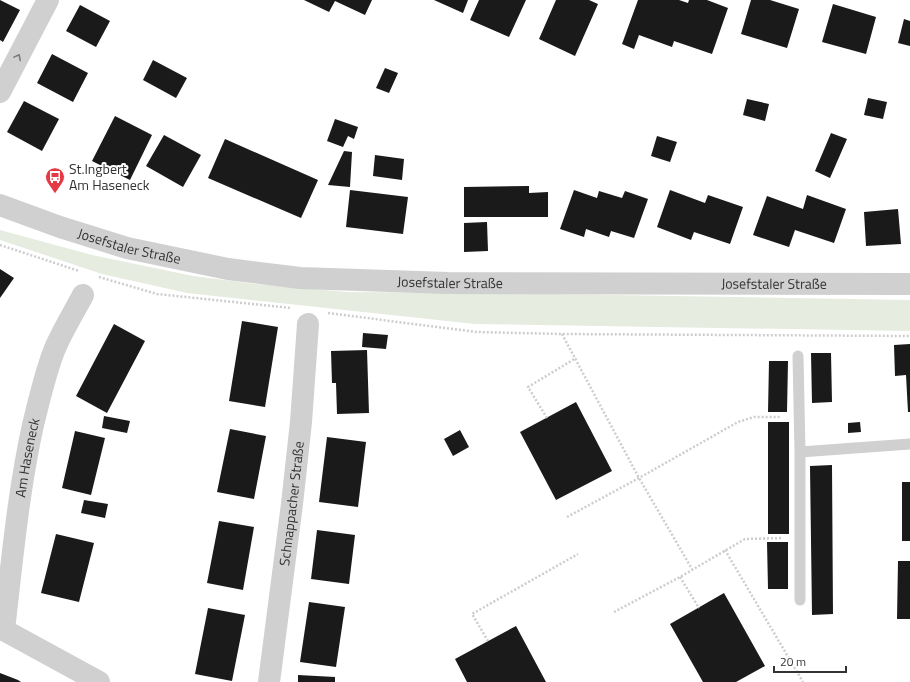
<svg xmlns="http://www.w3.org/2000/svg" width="910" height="682" viewBox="0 0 910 682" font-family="'Titillium Web',sans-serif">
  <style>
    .green { fill: #e6ecdf }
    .building { fill: #1a1a1a }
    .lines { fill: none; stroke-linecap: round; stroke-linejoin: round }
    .path { stroke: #cdcdcd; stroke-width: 2.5; stroke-dasharray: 2 2; stroke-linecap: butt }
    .service { stroke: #d0d0d0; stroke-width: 11 }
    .minor { stroke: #d0d0d0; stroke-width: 22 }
    .tertiary { stroke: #d0d0d0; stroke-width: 22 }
    .oneway { stroke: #7a7a7a }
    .labels { text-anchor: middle; stroke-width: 4; stroke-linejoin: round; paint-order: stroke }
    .poi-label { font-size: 14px; fill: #333; stroke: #fff; text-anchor: start }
    .street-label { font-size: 14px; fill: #333; stroke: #fff }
  </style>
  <rect width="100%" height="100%" fill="#fff"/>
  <path class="green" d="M0,230L92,255L193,276L257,284L347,292L499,293L910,300V331L475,324L187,293L102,274L0,240Z"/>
  <path class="building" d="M0,0L20,10L3,42L0,40Z
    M304,0H372L365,15L335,1L329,12Z
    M434,0H468L463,13Z
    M479,0H526L509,37L470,20Z
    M556,0H589L598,4L575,56L539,39Z
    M638,0H679L688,3L689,0H707L728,8L712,54L674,41L672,47L639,35L634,49L622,44Z
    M751,0H770L799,9L787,48L741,34Z
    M833,4L876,17L866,54L822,42Z
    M80,5L110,21L96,47L66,31Z
    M904,19L910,21V46L898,43Z
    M52,54L88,73L73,102L37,83Z
    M153,60L187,78L176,98L143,80Z
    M385,68L398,73L389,93L376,88Z
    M868,98L887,102L883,119L864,115Z
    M747,99L769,104L765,121L743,115Z
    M24,101L59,119L42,151L7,132Z
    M115,116L152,135L130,180L92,161Z
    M335,119L358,127L354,139L348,136L343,147L327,141Z
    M831,133L847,139L830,178L815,171Z
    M164,135L201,155L183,187L146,166Z
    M657,136L677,142L670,162L651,156Z
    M225,139L318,180L301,218L208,178Z
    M344,151L352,152L350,187L328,185Z
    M375,155L404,159L402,180L373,176Z
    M529,186V193L548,192V217H464V187Z
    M350,190L408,197L403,234L346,227Z
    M574,190L597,198L599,191L622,198L625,191L648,199L634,238L611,231L609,237L586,229L584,237L560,229Z
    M670,190L705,203L708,195L743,207L730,244L694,232L691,240L657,227Z
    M807,195L846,209L834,243L795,230L789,247L753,235L767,196L803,209Z
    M898,209L901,244L866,246L864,212Z
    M487,222L488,251L464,252V223Z
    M0,269L14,278L0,298Z
    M242,321L278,327L265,407L229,401Z
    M114,324L145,341L107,413L76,396Z
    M363,333L388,335L386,349L362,347Z
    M910,344V412H908L906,375L895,376L894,345Z
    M367,350L369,413L337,414L336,383H332L331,351Z
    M811,353H831L832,402L812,403Z
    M769,361H788L787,412H768Z
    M576,402L612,471L556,500L520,432Z
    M104,416L130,421L127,433L102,428Z
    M768,422H789V534H768Z
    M860,422L861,432L848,433V423Z
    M230,429L266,436L254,499L217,492Z
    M460,430L469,447L453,456L444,439Z
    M75,431L105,438L91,495L62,488Z
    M327,437L366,442L358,507L319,502Z
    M832,465L833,614L812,615L810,466Z
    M902,482H910V541H902Z
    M84,500L108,504L105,518L81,513Z
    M219,521L254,527L243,590L207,583Z
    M317,530L355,535L349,584L311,579Z
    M56,534L94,543L79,602L41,593Z
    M767,542H788V589H768Z
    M898,561H910V619H897Z
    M724,593L765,666L736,682H703L670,624Z
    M309,602L345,607L336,667L300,662Z
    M208,608L245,615L232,681L195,674Z
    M516,626L546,682H467L455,659Z
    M0,673L18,680L21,682H0Z
    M298,675L335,677V682H298Z"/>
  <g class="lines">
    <path class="path" d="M0,245L79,271
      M99,277L157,294L291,308
      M328,313L476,332L562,334L910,336
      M562,334L639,478L692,569
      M547,418L528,387L576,358
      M567,517L639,478L738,422L754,417H781
      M725,550L803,682
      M680,577L699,608
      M614,612L680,577L745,539L783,538
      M488,641L472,614L578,554"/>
    <path class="service" d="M798,356L800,452V600
      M800,452L910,444"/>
    <g class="minor">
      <path d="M0,92L48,0"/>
      <path d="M0,628L99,682"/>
      <path id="s1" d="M4,630C12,562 18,493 33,425C39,401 46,369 56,346C64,328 74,312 83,295"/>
      <path id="s2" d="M269,682L292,504L301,422L308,324"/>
    </g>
    <path class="tertiary" id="s3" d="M0,205L60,227L127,248L228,269L300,278L448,283L910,284"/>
  </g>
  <defs><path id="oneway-chevron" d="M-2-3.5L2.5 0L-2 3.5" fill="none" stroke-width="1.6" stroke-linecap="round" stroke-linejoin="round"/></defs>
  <use class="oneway" href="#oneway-chevron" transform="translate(18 57) rotate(-62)"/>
  <defs>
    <symbol id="bus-pin" viewBox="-11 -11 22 30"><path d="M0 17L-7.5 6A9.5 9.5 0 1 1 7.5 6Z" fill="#e63946" stroke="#fff"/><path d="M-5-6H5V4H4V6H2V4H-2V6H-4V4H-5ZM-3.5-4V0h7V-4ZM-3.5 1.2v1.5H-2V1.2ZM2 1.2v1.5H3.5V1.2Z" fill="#fff"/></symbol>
  </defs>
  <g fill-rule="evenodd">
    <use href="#bus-pin" x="44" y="166" width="22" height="30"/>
  </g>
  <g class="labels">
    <g class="poi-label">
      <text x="69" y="174">St.Ingbert<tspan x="69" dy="16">Am Haseneck</tspan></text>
    </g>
    <g class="street-label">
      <text dy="5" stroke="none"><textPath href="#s3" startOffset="136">Josefstaler Straße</textPath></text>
      <text dy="5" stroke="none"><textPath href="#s3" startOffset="460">Josefstaler Straße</textPath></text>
      <text dy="5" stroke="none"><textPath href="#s3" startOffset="784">Josefstaler Straße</textPath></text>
      <text dy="5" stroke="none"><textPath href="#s1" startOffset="174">Am Haseneck</textPath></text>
      <text dy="5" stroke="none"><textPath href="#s2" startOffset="180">Schnappacher Straße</textPath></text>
    </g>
  </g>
  <path d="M774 666v6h72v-6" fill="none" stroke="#333333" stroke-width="2"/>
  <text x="780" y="666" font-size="12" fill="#333333" stroke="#ffffff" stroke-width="3" paint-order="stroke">20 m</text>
</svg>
